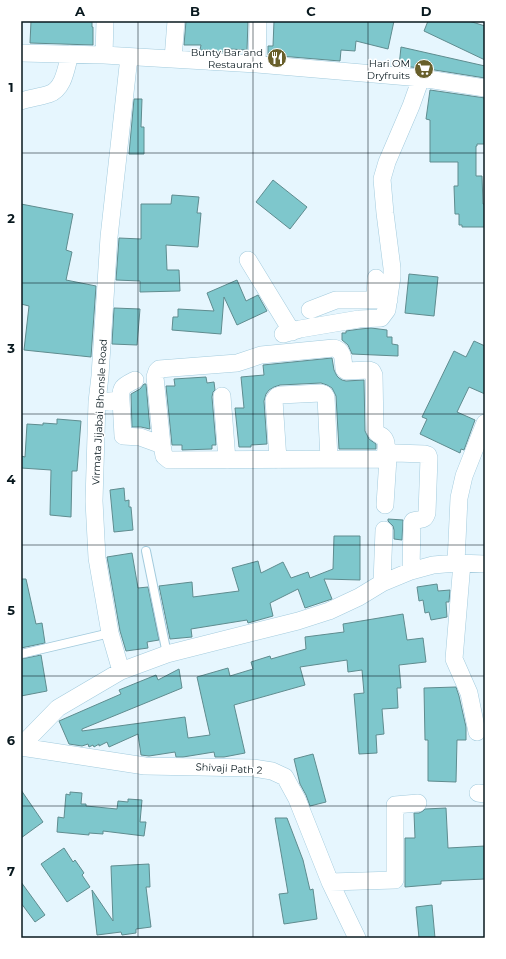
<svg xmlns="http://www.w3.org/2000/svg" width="506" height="959" viewBox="0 0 506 959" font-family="Montserrat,sans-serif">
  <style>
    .building { fill: #7ec7cc; stroke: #5f8c8f }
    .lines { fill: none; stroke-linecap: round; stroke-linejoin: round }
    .lane-casing { stroke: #a3cbdd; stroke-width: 10 }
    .street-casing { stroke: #a3cbdd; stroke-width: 18 }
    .lane { stroke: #fff; stroke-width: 8 }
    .street { stroke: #fff; stroke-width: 17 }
    .grid { fill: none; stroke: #08181e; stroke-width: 1; stroke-opacity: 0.55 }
    .labels { text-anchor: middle; stroke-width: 3; stroke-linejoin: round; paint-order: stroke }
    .poi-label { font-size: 10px; fill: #08181e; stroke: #fff; text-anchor: end }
    .street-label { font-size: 10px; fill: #08181e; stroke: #fff }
    .neatline { fill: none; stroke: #08181e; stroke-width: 1.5 }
    .grid-label { font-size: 13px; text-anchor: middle; font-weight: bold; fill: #08181e }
  </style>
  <rect width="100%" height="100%" fill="#e6f6fe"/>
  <path class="building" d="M31,21H92V27H93V45L30,43Z
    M186,21H248L247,50L229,49L228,52L208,51V50H200L201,45H184Z
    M274,21H394L388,49L356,41L355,51L341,50L340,61L268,55V46H273Z
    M428,21H469L485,26V60L424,31Z
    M401,47L485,66V78L422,68L399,66Z
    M430,90L485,98V144H477V146H476V176H482L483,204H485V227H462V225H459V214H455L454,186H458V162H430V120L426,119Z
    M134,99H142L141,127H144V154H129Z
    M273,180L307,207L290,229L256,202Z
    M172,195L199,197L197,213H201L198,247L166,245L167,270H179L180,291L140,292V281L116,280L119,238L141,239V204H171Z
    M21,204L73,214L66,250L72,252L66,280L96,286L91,357L24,350L29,306L21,304Z
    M409,274L438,277L434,316L405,313Z
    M237,280L246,301L258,295L267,311L237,325L224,297L221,334L172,330L173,317H178V309L214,311L207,293Z
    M114,308L140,309L137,345L112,344Z
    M371,328L387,330V337H392V344L398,345V356L352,354L348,345L342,340V333H346V331L360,329Z
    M474,341L485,346V394L469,387L457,412L475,420L464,450L461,449L460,453L420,434L427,419L422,417L454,351L466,357Z
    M332,358L334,370L337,376L339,378L342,380L346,381L364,380L365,431L369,439L376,444V449H339L336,396L332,388L327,385L321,383L280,385L274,387L269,390L266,394L264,401L267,444L251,445V447H239L235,408H244L241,377L264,375L263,365Z
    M206,377L207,383L214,382L215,390L213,392L212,397L216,445H212V449L182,450V445H172L166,386H175L174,379Z
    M144,384H146L150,429L141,427H132L131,394L140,389Z
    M57,419L81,421L77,471H72L71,517L50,515L51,470L21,468V456L25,457L27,424L43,425V423L57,424Z
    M124,488L125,501L129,500V507H131L133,530L114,532L110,490Z
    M388,519L403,520L402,540L394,539V530L393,526L388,521Z
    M334,536H360V580L324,579L332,599L305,608L298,589L270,603L273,616L248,623L247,620L191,629L192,637L170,639L159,586L192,582L193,597L239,591L232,568L258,561L261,573L283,562L291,578L308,572L310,578L333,569Z
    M132,553L138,588L148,587L159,640L147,642L148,648L126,651L120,631L107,557Z
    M21,579H26L36,624L42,623L45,643L21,648Z
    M437,584L438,591L450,590L449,602H446L447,617L431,620L429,612L425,613L423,600L419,601L417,587Z
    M403,614L407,640L423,638L426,662L399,665L401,688H397L398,708L382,709L384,734L376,735L377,753L359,754L354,694L364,693L362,670L348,672L347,660L300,667L305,685L234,705L245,753L224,757H215L214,752L183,757H176L175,752L149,756L141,755L138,734L109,747L107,742L99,746V744L94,747L93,745L89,747L88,744L82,746L69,744L59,721L121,694L119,690L156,675L158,680L179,669L182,688L82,729V731L185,717L188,738L210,735L197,677L228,668L230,676L253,669L251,662L270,656L271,659L306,649L305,637L344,632L343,624Z
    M41,655L47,691L21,696V659Z
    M456,687L459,696L466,727V740H457L456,782L428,781V740H425L424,688Z
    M313,754L326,802L310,806L306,795L300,784L294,759Z
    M21,790L43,822L21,838Z
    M70,792L82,793L81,804H86V806L117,809L118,801L128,802V799L142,800L140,822H146L144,836L103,831V834L89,833V835L57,832L58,817L64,818L66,794L70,795Z
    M446,808L448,848L485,846V879L441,881V884L405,887V838H415L414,813H419L423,811L425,809Z
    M275,818H287L303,860L310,890L313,889L317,919L284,924L279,894L288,893Z
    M64,848L73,862L75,860L84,873L82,875L90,887L67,902L41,864Z
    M149,864L150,887H146L151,927L136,929V933L122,935L121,932L97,935L92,890L113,921L111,866Z
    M21,882L45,915L35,922L21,903Z
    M432,905L435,938H419L416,907Z"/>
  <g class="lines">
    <defs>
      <path id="lane" d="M146,551L167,654
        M21,654L110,633"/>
      <path id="street" d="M21,53L104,55L257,64L421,78L485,88
        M104,55L105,21
        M173,59L176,21
        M257,64L258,21
        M21,101C30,98 40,97 49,94C64,89 66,68 70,54
        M248,260L292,332
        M375,299L376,278
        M310,310L336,300H389
        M283,334L300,329L359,319L381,318L387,310L392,277V268L385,213L382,179L387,162L411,106L421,78
        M222,396L227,460
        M121,400C120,387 123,386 135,380
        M97,402L121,400L123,436L140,437L162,445L164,456L169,460L381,459L384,458C386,452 388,442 383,437C380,434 377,435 375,430L374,375L372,371L369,370L346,371L344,369C343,359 344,351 334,348L261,355L237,363L159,369L157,371L155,377L162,445
        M278,460L274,400L277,396L280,395L321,393L324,394L326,397L329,459
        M385,505L388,458L391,455L395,453L425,454L428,455L429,458L427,513C424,522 421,518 413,521L412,523L411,571
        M456,563L459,498L464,476L485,423
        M462,563L454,659L469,693L477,732
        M382,583L384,530
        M121,671L110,633L97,558L94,501L97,402L100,376L109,237L129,57
        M21,746L58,708L121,671L167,654L298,621L329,611L359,597L382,583L411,571L433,565L456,563L485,564
        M21,747L145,766L253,768L272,771L285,777L297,799L330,882L357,938
        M478,793L485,794
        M330,882L395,880V805L418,803"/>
    </defs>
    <use href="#lane" class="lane-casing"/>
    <use href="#street" class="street-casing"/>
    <use href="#lane" class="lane"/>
    <use href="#street" class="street"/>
  </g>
  <path class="grid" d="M138,21V938M253,21V938M368,21V938M21,153H485M21,283H485M21,414H485M21,545H485M21,676H485M21,806H485"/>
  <defs>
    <symbol id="restaurant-disc" viewBox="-11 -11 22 22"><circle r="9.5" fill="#685f2b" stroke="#fff"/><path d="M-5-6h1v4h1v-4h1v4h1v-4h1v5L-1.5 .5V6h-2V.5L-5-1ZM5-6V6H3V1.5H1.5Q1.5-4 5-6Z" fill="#fff"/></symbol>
    <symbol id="supermarket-disc" viewBox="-11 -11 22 22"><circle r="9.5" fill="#685f2b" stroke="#fff"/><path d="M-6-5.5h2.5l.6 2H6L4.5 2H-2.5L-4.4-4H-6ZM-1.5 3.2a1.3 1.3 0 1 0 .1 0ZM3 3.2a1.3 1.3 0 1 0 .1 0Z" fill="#fff"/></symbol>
  </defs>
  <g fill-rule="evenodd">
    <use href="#restaurant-disc" x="266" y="47" width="22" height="22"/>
    <use href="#supermarket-disc" x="413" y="58" width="22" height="22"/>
  </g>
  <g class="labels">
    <g class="poi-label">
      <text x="263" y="56">Bunty Bar and<tspan x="263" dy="12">Restaurant</tspan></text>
      <text x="410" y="67">Hari OM<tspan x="410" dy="12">Dryfruits</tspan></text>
    </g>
    <g class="street-label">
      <text transform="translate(99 412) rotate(-87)" y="4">Virmata Jijabai Bhonsle Road</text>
      <text transform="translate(229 768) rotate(3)" y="4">Shivaji Path 2</text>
    </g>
  </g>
  <rect width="506" height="959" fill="none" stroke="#ffffff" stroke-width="44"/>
  <rect x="22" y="22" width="462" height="915" class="neatline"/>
  <g class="grid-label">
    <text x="80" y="16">A</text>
    <text x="195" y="16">B</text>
    <text x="311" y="16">C</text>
    <text x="426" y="16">D</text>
    <text x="11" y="92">1</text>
    <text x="11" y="223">2</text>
    <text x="11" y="353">3</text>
    <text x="11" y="484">4</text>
    <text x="11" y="615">5</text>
    <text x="11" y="745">6</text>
    <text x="11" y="876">7</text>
  </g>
</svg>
